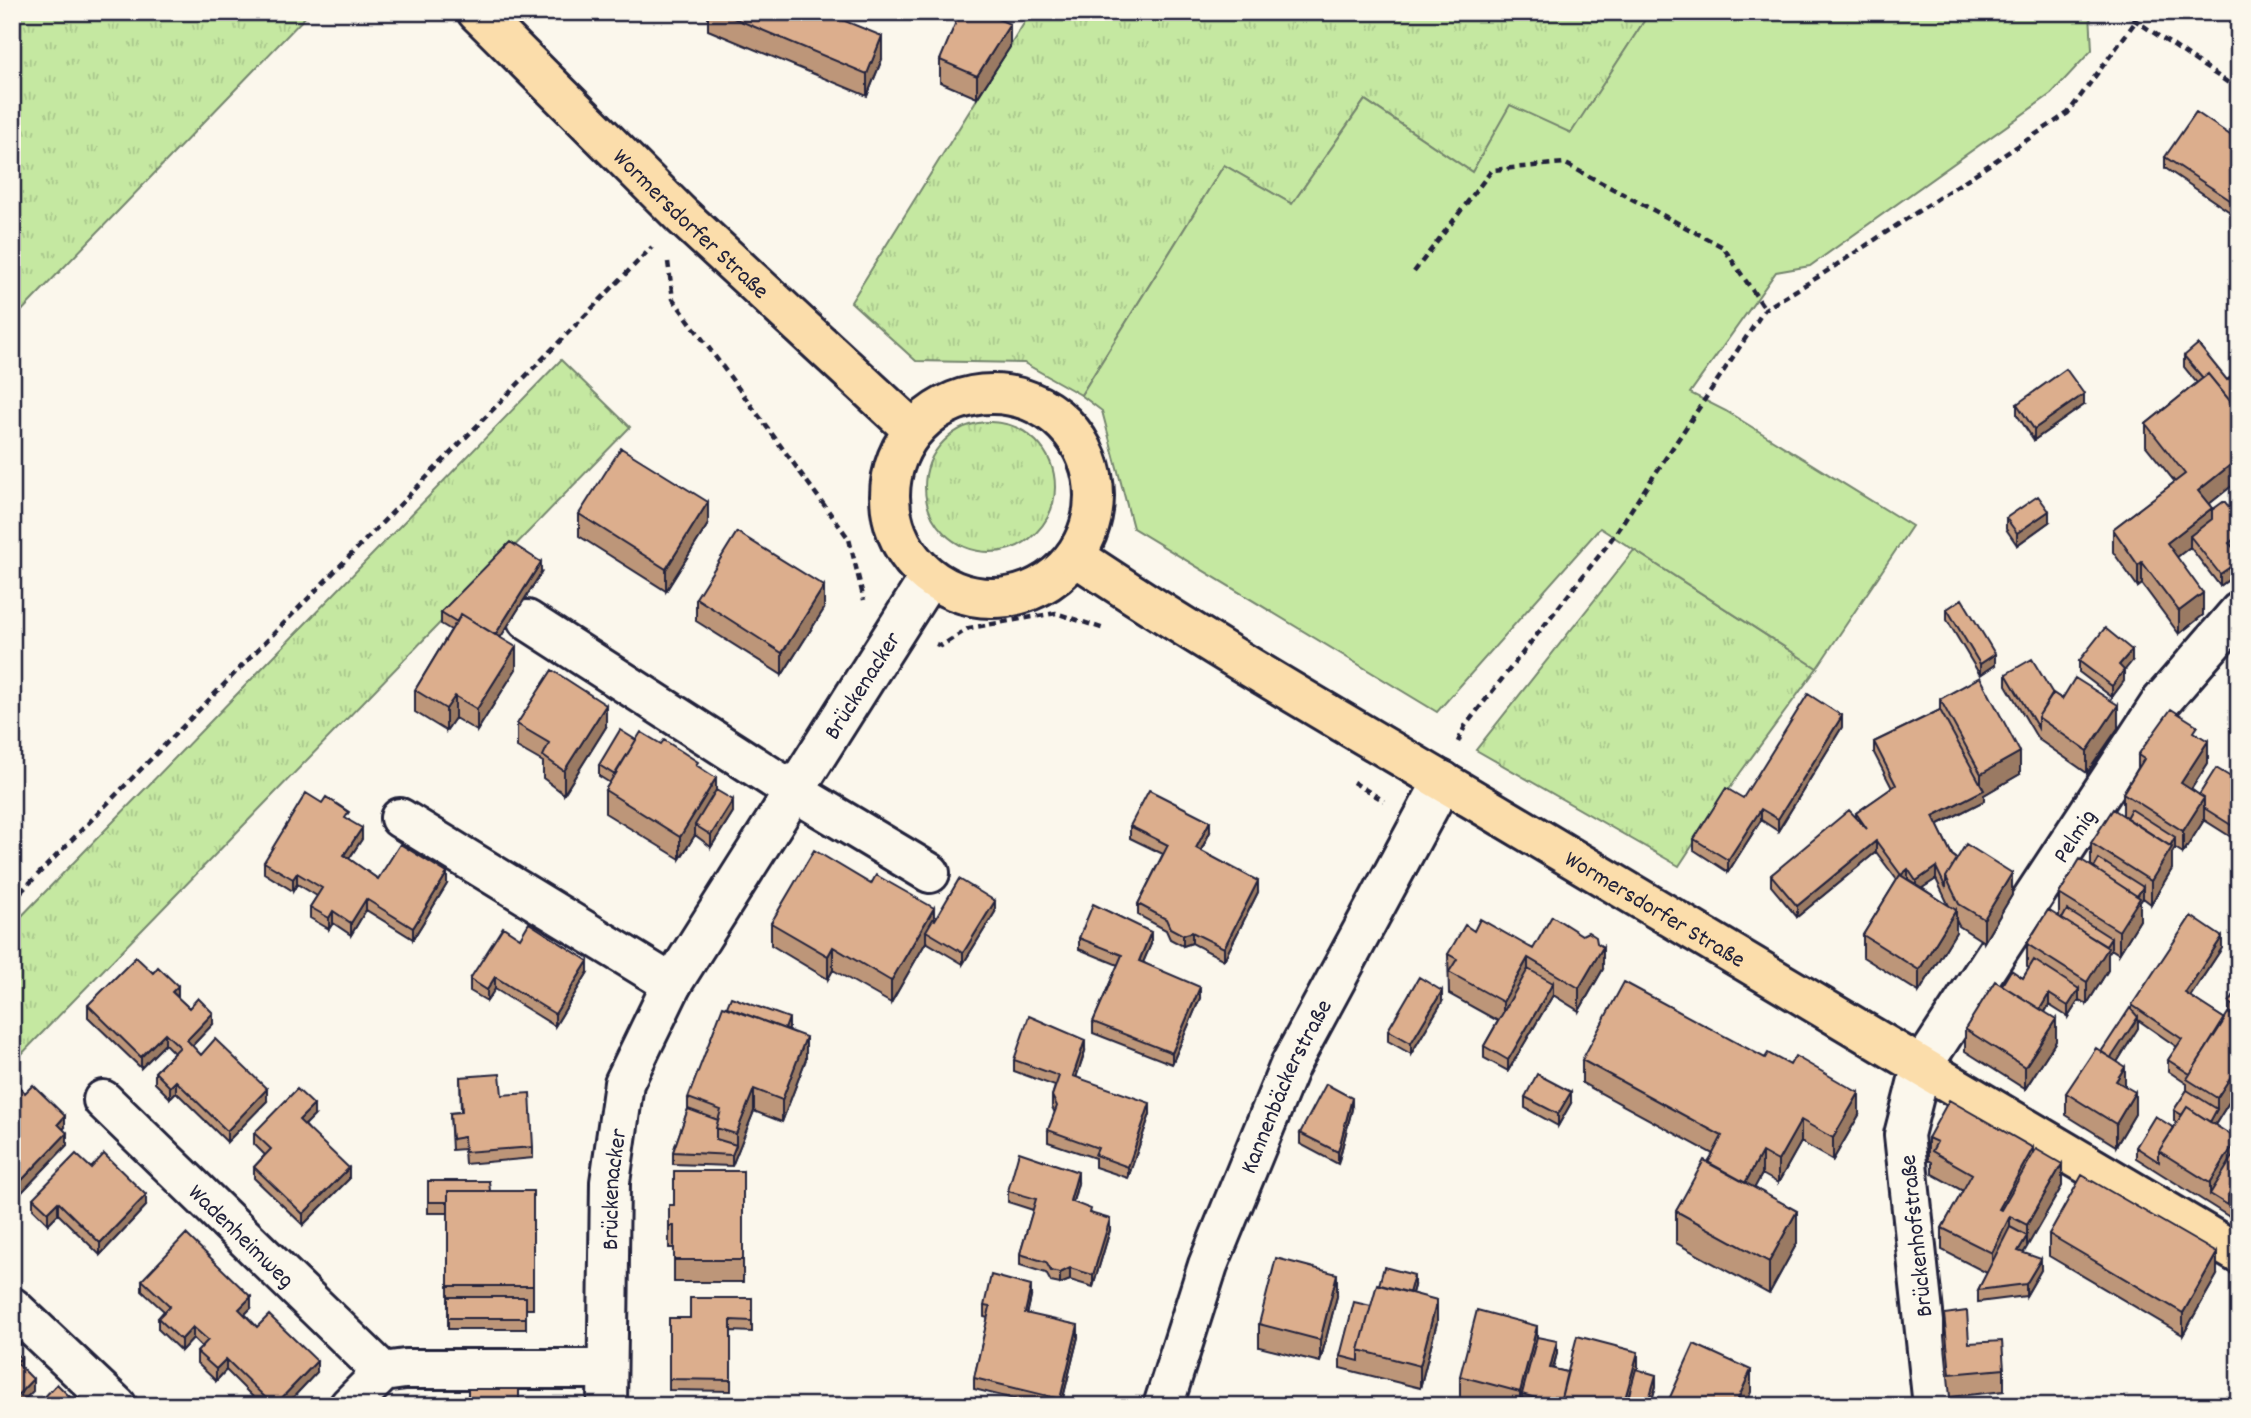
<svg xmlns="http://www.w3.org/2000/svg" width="2251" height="1418" viewBox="0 0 2251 1418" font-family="Dekko,sans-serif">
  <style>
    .grass { fill: url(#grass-tufts); stroke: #74856e; stroke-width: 2 }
    .garden { fill: #c5e8a1; stroke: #74856e; stroke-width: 2 }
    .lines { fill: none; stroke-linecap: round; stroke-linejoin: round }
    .minor-casing { stroke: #22223b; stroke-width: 44 }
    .major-casing { stroke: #22223b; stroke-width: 44 }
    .path { stroke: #22223b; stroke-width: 4.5; stroke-dasharray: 7 5; stroke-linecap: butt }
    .minor { stroke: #fbf7ec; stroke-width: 38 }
    .major { stroke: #fbddab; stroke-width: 38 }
    .wall { fill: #bd9679; stroke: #22223b; stroke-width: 2; fill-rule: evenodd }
    .shaded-wall { fill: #9a7a63; stroke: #22223b; stroke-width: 2 }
    .building { fill: #dcae8d; stroke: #22223b; stroke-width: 2 }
    .labels { text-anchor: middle; stroke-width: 7; stroke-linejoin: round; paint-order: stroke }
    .street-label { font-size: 24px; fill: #22223b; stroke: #fbf7ec }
  </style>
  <defs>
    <pattern id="grass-tufts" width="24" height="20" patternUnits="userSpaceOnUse" patternTransform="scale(1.75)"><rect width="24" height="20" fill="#c5e8a1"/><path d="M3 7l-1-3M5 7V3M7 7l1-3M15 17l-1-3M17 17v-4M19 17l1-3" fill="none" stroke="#a9c78c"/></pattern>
  </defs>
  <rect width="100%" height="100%" fill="#fbf7ec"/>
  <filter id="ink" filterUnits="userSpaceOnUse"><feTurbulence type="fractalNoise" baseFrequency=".0143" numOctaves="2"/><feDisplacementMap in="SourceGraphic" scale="14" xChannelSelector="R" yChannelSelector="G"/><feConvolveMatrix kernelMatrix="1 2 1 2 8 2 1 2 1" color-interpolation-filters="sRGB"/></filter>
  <g filter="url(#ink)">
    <path class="grass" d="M12,12H310L12,321Z
      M1031,12H1650L1571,134L1472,172L1365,100L1292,204L1224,165L1081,395L1024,363L916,361L851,302Z
      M561,360L630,427L12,1064V926Z
      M925 487a65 65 0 1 1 130 0a65 65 0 1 1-130 0Z
      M1634,550L1817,668L1740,773L1679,866L1476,750Z"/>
    <path class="garden" d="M1650,12H2090L2092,50L2051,94L1810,266L1776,272L1690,393L1726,411L1912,526L1817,668L1600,528L1437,712L1133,528L1102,411L1081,395L1224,165L1292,204L1365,100L1472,172L1510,105L1571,133Z"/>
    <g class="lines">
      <defs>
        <g id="minor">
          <path d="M527,620L793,791L930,873"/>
          <path d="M400,818L672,984"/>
          <path id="s1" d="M103,1100L383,1372"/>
          <path d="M12,1307L117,1406"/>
          <path d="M349,1406L383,1372L405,1369H607"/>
          <path id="s2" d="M607,1406L610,1182L624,1083L672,984L929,578"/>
          <path id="s3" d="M1163,1406L1208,1265L1290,1065L1443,781"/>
          <path id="s4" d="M1933,1406L1904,1135L1921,1068L2161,702L2239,612"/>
        </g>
        <g id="major">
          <path id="s5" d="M477,12L682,216L913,430"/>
          <circle cx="992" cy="496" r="102"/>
          <path id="s6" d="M1075,556C1215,650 1362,733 1506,819C1750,965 1994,1110 2239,1254"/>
        </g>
      </defs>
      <use href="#minor" class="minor-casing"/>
      <use href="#major" class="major-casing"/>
      <path class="path" d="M2123,12L2239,90
        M668,262L673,299L849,539L864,600
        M1414,272L1492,170L1564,163L1723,247L1765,309
        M936,644L941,646L969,628L1056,613L1104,629
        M1458,742L1465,726L1609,543L1765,309L1818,277L2068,113L2136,21
        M1353,782L1384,801
        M12,901L652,247"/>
      <use href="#minor" class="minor"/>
      <use href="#major" class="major"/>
    </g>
    <path class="wall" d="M708,12H823L882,59L867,96L708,30Z
      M994,17L1010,47L977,98L940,82V60Z
      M2239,141V211L2236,216L2165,168V157Z
      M2184,356L2227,380L2239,371V480L2209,504L2212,510L2239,520V547L2235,550L2239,554V572L2220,586L2190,547L2177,557L2203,615L2179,634L2142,584L2138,587L2113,552V529L2175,482L2146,446V424L2197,383L2184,367Z
      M2017,404L2084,405L2034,440L2017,415Z
      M579,514L708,524L666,591L579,536Z
      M2006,518L2049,522L2017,545L2006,529Z
      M541,573L500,638L516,669L477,731L455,718L446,731L415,712V690L451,630L441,624V612Z
      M696,598L824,609L782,675L696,621Z
      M1947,609L1995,665L1980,675L1947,620Z
      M2079,661H2132L2124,671V681L2112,697L2079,672Z
      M2006,674L2053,694L2118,728L2087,773L2038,739L2006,685Z
      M1940,699L2020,774L1984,795V801L1937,825L1952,855L2012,895L1984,942L1959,926L1956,920V932L1919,992L1863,957V935L1897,880L1876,852L1797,917L1771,886V875L1856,817V813L1892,788L1874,753V742L1940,710ZM1936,879L1949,906L1922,888Z
      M2239,718V736L2236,734V722Z
      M517,724L606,727L564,794L543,778V762L517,747Z
      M1842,727L1778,831L1761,820L1728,872L1694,850V839L1743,798Z
      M2198,734L2208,763L2191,789L2199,795L2239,782V842L2204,820L2183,853L2175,848L2172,853V869L2151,904L2143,898L2140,902V920L2119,954L2111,949L2108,954V970L2087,1004L2079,1000L2068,1017L2049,1005L2045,1012L2056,1041L2025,1089L1965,1051V1029L2002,985L2023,978L2029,968L2027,967V944L2059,916V894L2094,868V867L2091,865V843L2126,817L2123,815V793L2138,768V755Z
      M636,740L698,767L733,812L711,847L695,835L680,859L605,813V790L610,783L599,776V765Z
      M349,820L362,839L349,859L378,879L447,884L413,939L366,910L351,935L333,923L329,929L310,918V907L317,896L297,884L293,891L264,873V862Z
      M1130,826L1210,832L1201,851L1258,892L1224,960L1192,943L1183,946L1170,939L1166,930L1138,915V904L1163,854L1130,838Z
      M871,884L935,920L995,912L963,964L926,942L891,1003L833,970L828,979L771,945V923Z
      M1474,931L1603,969L1579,1011L1553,995L1508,1071L1484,1058V1046L1498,1021L1449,994L1448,954Z
      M520,938L588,972L555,1026L495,989L487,1001L470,991V979Z
      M1079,938L1151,944L1143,962L1200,998L1172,1064L1093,1033V1022L1118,965L1079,949Z
      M2222,948L2190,997L2225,1019L2229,1013V1003L2239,987V1086L2215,1125L2239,1151V1223L2136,1158V1147L2174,1128L2177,1123L2174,1121V1110L2187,1090V1084L2168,1071V1060L2177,1047L2138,1020V1028L2117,1062L2135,1114L2116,1146L2066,1115V1093L2101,1052L2132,1010V1005Z
      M177,997L189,1008L213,1024L192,1046L201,1055L267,1101L227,1142L176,1092L170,1098L155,1083V1072L174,1053L165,1044L141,1068L88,1017V1005Z
      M1442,1002L1411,1054L1388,1041V1030Z
      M788,1030L806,1059L782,1122L754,1111L732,1166L673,1164V1152L688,1109V1098Z
      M1085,1051L1076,1077L1150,1114L1128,1178L1095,1167V1158L1048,1142V1130L1055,1113L1052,1107V1096L1055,1086L1014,1071V1060Z
      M1582,1060L1859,1115L1833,1160L1801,1142L1778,1183L1762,1174L1754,1188L1797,1243L1769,1294L1676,1243V1211L1713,1154L1582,1083Z
      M460,1077L502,1095L533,1147V1158L465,1164L464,1149L452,1150L450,1113L461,1112Z
      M12,1087L25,1093L65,1127L63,1129L67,1145L21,1193L12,1184Z
      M1525,1097L1571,1103L1558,1126L1525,1108Z
      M1352,1109L1338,1164L1300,1144V1133Z
      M314,1116L305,1125L349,1179L303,1225L254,1178V1167L265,1155L254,1144V1133Z
      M1928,1138L2033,1154L2062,1186L2023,1253L2041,1270L2026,1296L1978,1302V1290L1987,1273L1942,1250V1228L1963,1191L1932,1174V1162L1928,1160Z
      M91,1168L146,1206L100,1255L58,1214L48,1224L33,1209V1198Z
      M743,1171V1282H674V1248H669V1205H674Z
      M428,1181L490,1191H533V1309H526V1329H448V1213H428Z
      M1078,1183L1073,1202L1091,1213L1110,1230L1093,1287L1070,1280L1060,1284L1051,1282L1046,1273L1020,1265V1254L1033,1210L1008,1202V1191Z
      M2049,1234L2217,1275L2183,1335L2049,1256Z
      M142,1280L251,1308L245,1314L257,1327L317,1372L285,1406H262L226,1370L216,1381L197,1363V1352L202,1347L193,1338L181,1351L158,1329V1318L164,1311L142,1291Z
      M1414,1286L1412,1293L1437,1322L1420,1388L1340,1368V1356L1371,1306Z
      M1337,1296L1320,1362L1259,1347V1324Z
      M1031,1297L1027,1314L1078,1337L1061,1406H1042L974,1389V1378L988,1318L984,1317V1306Z
      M752,1298V1332L731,1331V1391L669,1390V1318H690Z
      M1944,1314L1969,1343L2004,1369V1391L1950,1397L1944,1336Z
      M1537,1337L1557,1353L1553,1369L1567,1372L1638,1370L1656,1386L1650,1406H1489L1460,1398V1376Z"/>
    <path class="shaded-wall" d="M991,12H996L986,36V25Z
      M1010,24V47L977,98V76Z
      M882,36V59L867,96V74Z
      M2239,200V211L2236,216V204Z
      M2084,394V405L2034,440V429Z
      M2239,458V480L2198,513V491Z
      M708,502V524L666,591V569Z
      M2212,508V530L2190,536V547L2167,565V543Z
      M2049,511V522L2017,545V533Z
      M2239,535V547L2229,554V543Z
      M2239,561V572L2220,586V574Z
      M541,562V573L490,654V643Z
      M2142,562V584L2138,587V565Z
      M824,586V609L782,675V653Z
      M2203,593V615L2179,634V611Z
      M516,647V669L477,731V709Z
      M2132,650V661L2124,671V681L2112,697V686L2119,665Z
      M1995,654V665L1980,675V664Z
      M455,696V718L446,731V709Z
      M606,705V727L564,794V771Z
      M2118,705V728L2087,773V751Z
      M1842,716V727L1778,831V819Z
      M2208,741V763L2181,805V783Z
      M2020,752V774L1984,795V801L1933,827V816L1981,791V774Z
      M716,778V800L695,825V835L680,859V837Z
      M2204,798V820L2183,853V831Z
      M733,800V812L711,847V835Z
      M1761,809V820L1728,872V860Z
      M1210,821V832L1196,860V848Z
      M362,828V839L344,866V855Z
      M2175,837V848L2172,853V869L2151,904V881Z
      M1876,841V852L1797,917V906Z
      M1936,867V879L1916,892V881Z
      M1908,869V881L1901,875Z
      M297,873V884L293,891V879Z
      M447,873V884L413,939V928Z
      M2012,873V895L1984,942V919Z
      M1258,881V892L1224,960V948Z
      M2143,887V898L2140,902V920L2119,954V931L2132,904Z
      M366,899V910L351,935V923Z
      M995,901V912L963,964V953Z
      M934,908V930L926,931V942L891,1003V981Z
      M1956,910V932L1919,992V970Z
      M333,911V923L329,929V918Z
      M1151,932V944L1139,972V961Z
      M1192,932V943L1183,946V935Z
      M2222,937V948L2185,1004V993Z
      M2111,938V949L2108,954V970L2087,1004V982L2101,954Z
      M833,947V970L828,979V956Z
      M1603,947V969L1579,1011V988Z
      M1528,958V980L1503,1024V1002Z
      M588,961V972L555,1026V1014Z
      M495,977V989L487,1001V990Z
      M1553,983V995L1508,1071V1060Z
      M178,986V997L172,992Z
      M1200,987V998L1172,1064V1053Z
      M2079,989V1000L2068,1017V1006Z
      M1442,991V1002L1411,1054V1043Z
      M2049,994V1005L2035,1028V1017Z
      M213,1013V1024L187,1051V1040Z
      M2138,1017V1028L2114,1067L2104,1065Z
      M789,1018V1029L781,1048V1037Z
      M2056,1019V1041L2025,1089V1067Z
      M165,1033V1044L141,1068V1057Z
      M806,1037V1059L782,1122V1100Z
      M1085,1040V1051L1073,1087V1076Z
      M2239,1064V1086L2205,1141V1130L2217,1109V1098Z
      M2125,1067V1089L2116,1081Z
      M176,1081V1092L170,1098V1087Z
      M267,1089V1101L227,1142V1131Z
      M754,1089V1111L732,1166V1155L736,1145V1134Z
      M1571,1092V1103L1558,1126V1114Z
      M2135,1092V1114L2116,1146V1124Z
      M1859,1093V1115L1833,1160V1138Z
      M1352,1098V1109L1338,1164V1152Z
      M1150,1103V1114L1128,1178V1167Z
      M314,1105V1116L299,1131V1120Z
      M65,1116V1127L58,1135V1124Z
      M1801,1120V1142L1778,1183V1161Z
      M67,1133V1145L21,1193V1181Z
      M2237,1139V1161L2210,1194V1183Z
      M2033,1148V1170L1999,1231V1209Z
      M1762,1152V1174L1741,1213V1191Z
      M2062,1164V1186L2027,1247V1225Z
      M349,1168V1179L303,1225V1214Z
      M1078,1172V1183L1070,1212V1201Z
      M146,1195V1206L100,1255V1243Z
      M58,1202V1214L48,1224V1212Z
      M1797,1211V1243L1769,1294V1262Z
      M2010,1216V1238L1992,1275V1253Z
      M1110,1219V1230L1093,1287V1275Z
      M2027,1236V1247L2018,1262V1251Z
      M2217,1253V1275L2183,1335V1313Z
      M2041,1259V1270L2026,1296V1284Z
      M1070,1268V1280L1060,1284V1273Z
      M1337,1274V1296L1320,1362V1340Z
      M1414,1275V1286L1406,1314V1303Z
      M1031,1286V1297L1025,1325V1313Z
      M251,1297V1308L239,1320V1309Z
      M1437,1300V1322L1420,1388V1366Z
      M1078,1325V1337L1061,1406H1060V1399Z
      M1537,1326V1348L1522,1394L1523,1406H1520V1392Z
      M193,1327V1338L181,1351V1340Z
      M1557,1341V1353L1550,1379V1368Z
      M1638,1352V1374L1629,1406H1623Z
      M21,1358V1369L16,1362Z
      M226,1359V1370L216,1381V1369Z
      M317,1361V1372L285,1406H274Z
      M1751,1370V1392L1745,1406H1735Z
      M1656,1375V1386L1650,1406H1647Z
      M33,1379V1391L18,1406H12V1401Z"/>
    <path class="building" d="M719,12H823L882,36L867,74Z
      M960,12H981L1010,24L977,76L940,60Z
      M981,12H991L989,16Z
      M2196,112L2239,141V200L2236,204L2165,157Z
      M2198,344L2227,380L2239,371V412L2208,374L2203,378L2184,356Z
      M2066,369L2084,394L2034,429L2017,404Z
      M2208,374L2239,412V458L2198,491L2212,508L2167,543L2203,593L2179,611L2142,562L2138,565L2113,529L2185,474L2146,424Z
      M621,448L708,502L666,569L579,514Z
      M2038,496L2049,511L2017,533L2006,518Z
      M2223,502H2225L2239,520V535L2229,543L2239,554V561L2220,574L2190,536L2212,519V510Z
      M737,532L824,586L782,653L696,598Z
      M510,542L541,562L495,635L461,614L457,622L441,612Z
      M1962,599L1995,654L1980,664L1947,609Z
      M461,614L516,647L477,709L455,696L446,709L415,690Z
      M2105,628L2132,650L2119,665L2124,670L2112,686L2079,661Z
      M2032,659L2053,694L2038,717V728L2006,674Z
      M552,670L606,705L564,771L543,756L549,743L517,724Z
      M1980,677L2020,752L1981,774L1940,699Z
      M2075,678L2118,705L2087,751L2038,717L2053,693L2062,699Z
      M1808,694L1842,716L1778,819L1761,809L1728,860L1694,839L1726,788L1743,798Z
      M2171,709L2198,726L2194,732L2208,741L2181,783L2204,798L2183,831L2123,793L2144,759L2138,755Z
      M1940,710L1984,790L1933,816L1952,855L1957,859L1946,877V888L1936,867L1916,881L1908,869L1901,875L1876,841L1797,906L1771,875L1849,810L1867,829L1856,813L1896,785L1874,742Z
      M620,730L636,740L615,775L599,765Z
      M641,732L661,744L664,740L698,762L696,765L716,778L680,837L605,790Z
      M2216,768L2239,782V830L2204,808V798L2199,795Z
      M716,790L733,800L711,835L695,825Z
      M1149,790L1210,821L1196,848L1258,881L1224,948L1192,932L1183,935L1170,928L1166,919L1138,904L1168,845L1130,826Z
      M306,793L322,803L326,797L349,812L345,818L362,828L344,855L378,879L400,844L447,873L413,928L366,899L351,923L333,911L329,918L310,907L322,888L297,873L293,879L264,862Z
      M2113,809L2172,847L2151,881L2091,843Z
      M2131,809L2175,837L2170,846L2126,818Z
      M1966,844L2012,873L1984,919L1959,904L1946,877Z
      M814,850L871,884L876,875L934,908L891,981L833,947L828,956L771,923Z
      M2080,859L2140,898L2119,931L2059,894Z
      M2099,859L2143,887L2137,896L2094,868Z
      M1900,875L1956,910L1919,970L1863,935Z
      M959,879L995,901L963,953L926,931L933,919L935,920Z
      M1093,904L1151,932L1139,961L1200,987L1172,1053L1093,1022L1122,955L1079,938Z
      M2048,910L2108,948L2087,982L2027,944Z
      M2067,910L2111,938L2106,946L2062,919Z
      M1552,916L1582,935L1588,932L1596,937L1597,943L1603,947L1579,988L1528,958L1503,1002L1449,972L1457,959L1448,954L1465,925L1474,931L1480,919L1533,949Z
      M2191,916L2222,937L2185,993L2225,1019L2190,1074L2168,1060L2182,1039L2132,1005Z
      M529,923L588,961L555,1014L495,977L487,990L470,979L503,927L520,938Z
      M136,957L153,973L158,967L178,986L172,992L189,1008L198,998L213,1013L187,1040L201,1055L215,1039L267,1089L227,1131L176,1081L170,1087L155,1072L180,1047L165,1033L141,1057L88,1005Z
      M2034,960L2079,989L2068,1006L2049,994L2040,1009L2002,985L2011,970L2023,978Z
      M1528,969L1553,983L1508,1060L1484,1046Z
      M1419,977L1442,991L1411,1043L1388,1030Z
      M1995,981L2056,1019L2025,1067L1965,1029Z
      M1624,982L1765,1058L1768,1053L1790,1065L1795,1056L1859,1093L1833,1138L1801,1120L1778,1161L1762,1152L1745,1183L1708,1163L1722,1136L1582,1060Z
      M2239,987V1009L2229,1003Z
      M731,997L789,1018L785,1029L727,1007Z
      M723,1006L806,1037L782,1100L754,1089L736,1134L716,1128L721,1110L688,1098Z
      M2130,1008L2138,1017L2111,1058L2101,1052Z
      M2228,1013L2239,1019V1064L2217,1098L2187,1079Z
      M1029,1016L1085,1040L1073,1076L1150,1103L1128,1167L1095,1155L1098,1148L1048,1130L1057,1106L1052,1096L1059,1076L1014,1060Z
      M2096,1048L2125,1067L2116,1081L2135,1092L2116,1124L2066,1093Z
      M500,1074L502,1095L530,1093L533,1147L465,1152L464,1137L452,1139L450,1113L462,1112L460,1077Z
      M1537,1074L1571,1092L1558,1114L1525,1097Z
      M16,1083L25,1093L33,1085L65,1116L58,1124L67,1133L21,1181L12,1173V1087Z
      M1326,1084L1352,1098L1338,1152L1300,1133Z
      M297,1089L314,1105L299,1120L349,1168L303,1214L254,1167L271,1149L254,1133Z
      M2187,1090L2217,1109L2210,1122L2187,1107L2182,1115L2174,1110Z
      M1949,1100L2033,1148L1999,1209L2001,1210L2036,1149L2062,1164L2027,1225L2010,1216L1992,1253L1942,1228L1972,1174L1932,1151L1937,1142L1928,1138Z
      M2187,1107L2237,1139L2210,1183L2159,1151Z
      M688,1109L718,1120L716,1128V1139L736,1145L732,1155L673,1152Z
      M2155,1116L2174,1128L2159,1151V1162L2136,1147Z
      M2237,1150L2239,1151V1179L2228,1195V1205L2210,1194Z
      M1019,1152L1078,1172L1070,1201L1091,1209L1090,1213L1110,1219L1093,1275L1070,1268L1060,1273L1051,1271L1046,1262L1020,1254L1036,1199L1008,1191Z
      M76,1154L91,1168L104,1154L146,1195L100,1243L58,1202L48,1212L33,1198Z
      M1704,1160L1797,1211L1769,1262L1676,1211Z
      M674,1171H743V1260H674V1226H669V1205H674Z
      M2082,1175L2217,1253L2183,1313L2049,1234Z
      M2239,1179V1201L2228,1195Z
      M428,1181H489L490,1191H448V1202H428Z
      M448,1191H533V1286H448Z
      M2010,1227L2027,1236L2018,1251L2041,1259L2026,1284L1978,1290Z
      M186,1234L251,1297L239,1309L257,1327L269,1315L317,1361L274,1406L226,1359L216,1369L197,1352L208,1340L193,1327L181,1340L158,1318L170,1306L142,1280Z
      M1276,1258L1337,1274L1320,1340L1259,1324Z
      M1384,1267L1414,1275L1409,1293L1379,1285Z
      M991,1275L1031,1286L1025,1313L1078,1325L1060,1399L974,1378L990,1307L984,1306Z
      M1377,1284L1437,1300L1420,1366L1359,1350Z
      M448,1297H526V1318H448Z
      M690,1298H752V1321L731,1320V1380L669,1379V1318H690Z
      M1354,1302L1371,1306L1359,1350V1361L1340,1356Z
      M1477,1310L1537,1326L1520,1392L1460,1376Z
      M1967,1311L1969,1343L2002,1341L2004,1369L1950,1374L1944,1314Z
      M1577,1336L1638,1352L1623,1406H1575L1560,1402Z
      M1537,1337L1557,1341L1550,1368L1567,1372L1560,1402V1406H1541L1542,1400L1522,1394Z
      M1694,1344L1751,1370L1735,1406H1666Z
      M12,1350L21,1358L16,1362L33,1379L12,1401Z
      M1636,1369L1656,1375L1647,1406H1626Z
      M57,1384L79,1406H36Z
      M468,1389H519V1406H468Z
      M952,1397L996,1406H951Z
      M679,1400H740V1406H679Z"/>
  </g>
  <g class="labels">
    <g class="street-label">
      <text dy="8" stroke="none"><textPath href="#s5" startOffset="301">Wormersdorfer Straße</textPath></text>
      <text dy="8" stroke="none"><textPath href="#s2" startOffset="788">Brückenacker</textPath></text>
      <text dy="8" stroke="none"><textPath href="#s4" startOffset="620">Pelmig</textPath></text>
      <text dy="8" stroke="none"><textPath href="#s6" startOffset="679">Wormersdorfer Straße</textPath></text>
      <text dy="8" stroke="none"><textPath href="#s3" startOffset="343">Kannenbäckerstraße</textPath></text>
      <text dy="8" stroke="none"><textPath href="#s2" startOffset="217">Brückenacker</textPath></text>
      <text dy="8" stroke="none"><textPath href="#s1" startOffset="194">Wadenheimweg</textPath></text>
      <text transform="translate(1915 1236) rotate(-96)" y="8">Brückenhofstraße</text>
    </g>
  </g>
  <rect width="2251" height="1418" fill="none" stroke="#fbf7ec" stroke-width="42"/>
  <rect x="21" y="21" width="2209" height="1376" fill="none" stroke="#22223b" stroke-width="2.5" filter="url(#ink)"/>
</svg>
